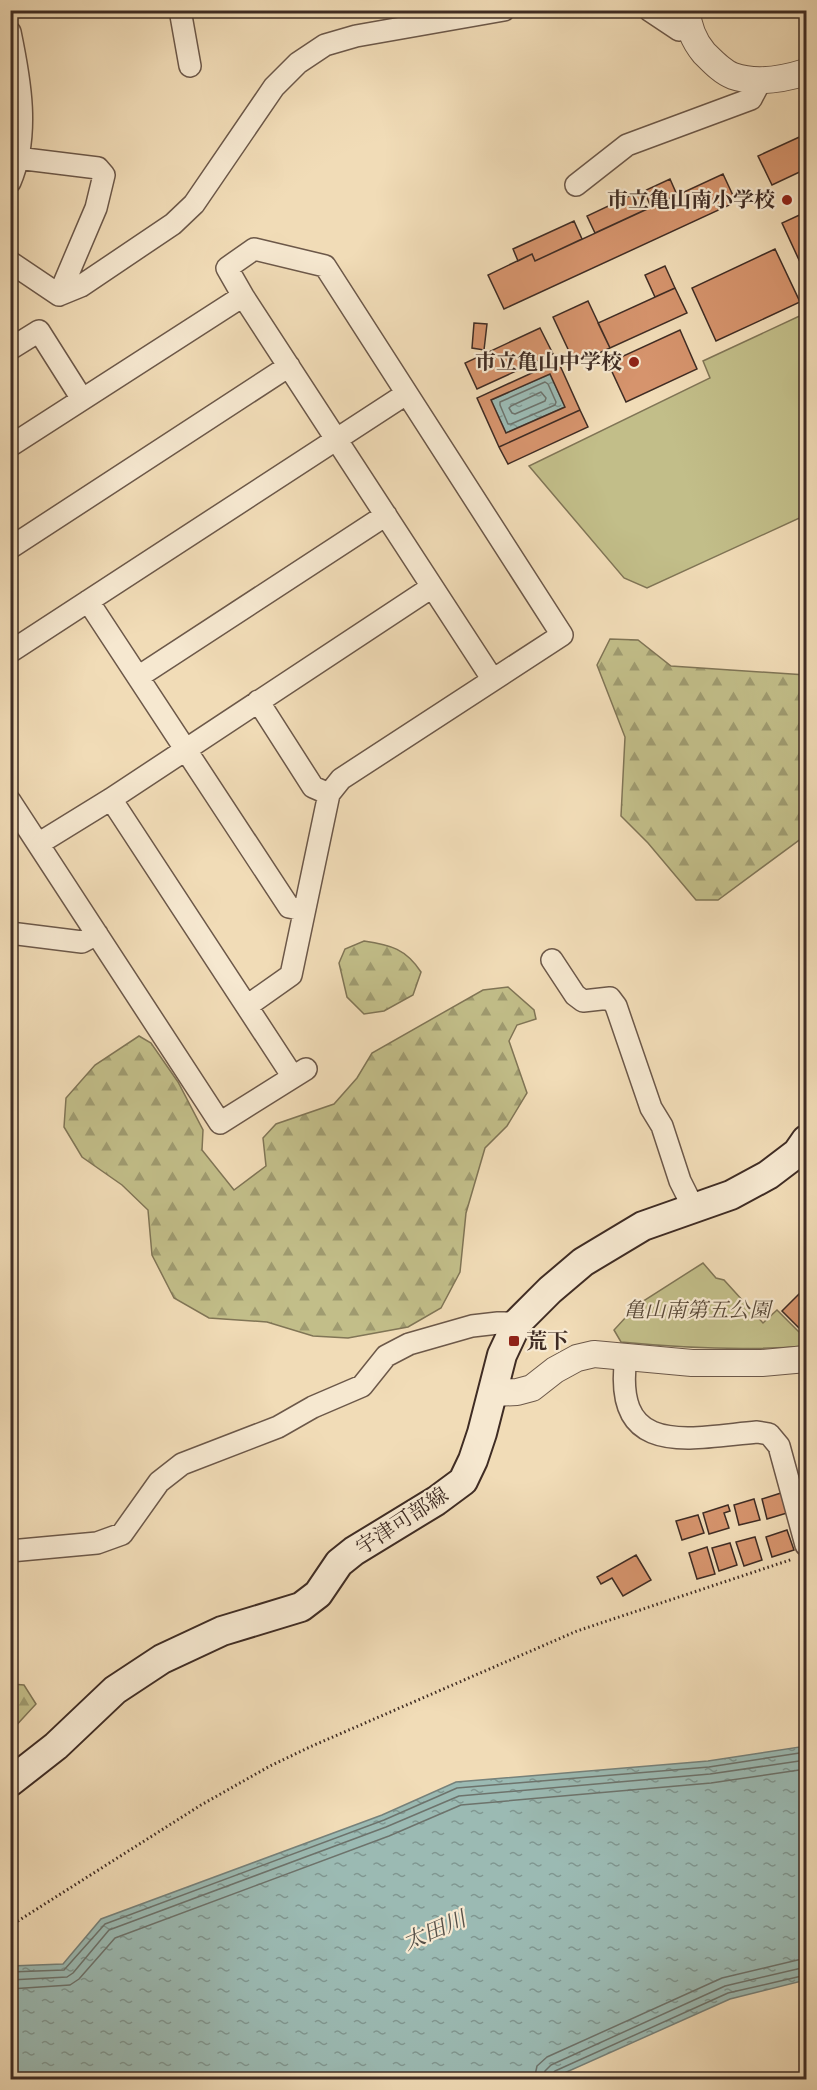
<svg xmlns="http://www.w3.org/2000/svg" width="817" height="2090" viewBox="0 0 817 2090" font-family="'Libre Bodoni','Noto Serif JP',serif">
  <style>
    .forest { fill: url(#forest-firs); stroke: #807556; stroke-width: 1.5 }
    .park { fill: #c2be89; stroke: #807556; stroke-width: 1.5 }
    .water { fill: url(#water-ripples); stroke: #76817a; stroke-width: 1.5 }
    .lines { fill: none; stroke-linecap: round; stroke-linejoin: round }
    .shore { stroke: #6d736c; stroke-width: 1.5 }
    .building { fill: #d6946d; stroke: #3f2c24; stroke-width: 1.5; fill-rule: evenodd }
    .minor-casing { stroke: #6c5849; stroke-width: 24 }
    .tertiary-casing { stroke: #6c5849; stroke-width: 28 }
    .secondary-casing { stroke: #3f2c24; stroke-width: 32 }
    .path { stroke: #3f2c24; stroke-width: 3; stroke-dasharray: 1.5 3; stroke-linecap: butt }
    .minor { stroke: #f6e8d0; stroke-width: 21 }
    .tertiary { stroke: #f6e8d0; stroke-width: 26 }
    .secondary { stroke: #f6e8d0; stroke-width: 28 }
    .poi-dot { fill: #8f2418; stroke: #f6e8d0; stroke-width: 2 }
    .labels { text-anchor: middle; stroke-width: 4.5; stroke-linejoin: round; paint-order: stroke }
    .poi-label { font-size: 21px; font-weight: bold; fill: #3f2c24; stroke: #f6e8d0; text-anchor: end }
    .park-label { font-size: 21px; font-style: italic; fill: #594938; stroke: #f6e8d0 }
    .street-label { font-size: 21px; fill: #3f2c24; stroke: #f6e8d0 }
    .water-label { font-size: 22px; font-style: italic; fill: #565048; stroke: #f6e8d0 }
  </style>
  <defs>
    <pattern id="forest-firs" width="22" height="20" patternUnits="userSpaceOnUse" patternTransform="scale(1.5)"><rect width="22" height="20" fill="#c2be89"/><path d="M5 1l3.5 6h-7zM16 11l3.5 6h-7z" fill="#9f9b70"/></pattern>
    <pattern id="water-ripples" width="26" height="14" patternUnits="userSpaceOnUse" patternTransform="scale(1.5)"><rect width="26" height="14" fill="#9bbab3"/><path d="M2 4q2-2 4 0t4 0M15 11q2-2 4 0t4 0" fill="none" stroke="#809791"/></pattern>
  </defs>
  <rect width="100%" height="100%" fill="#f1dcb7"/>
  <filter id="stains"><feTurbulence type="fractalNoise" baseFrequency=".00333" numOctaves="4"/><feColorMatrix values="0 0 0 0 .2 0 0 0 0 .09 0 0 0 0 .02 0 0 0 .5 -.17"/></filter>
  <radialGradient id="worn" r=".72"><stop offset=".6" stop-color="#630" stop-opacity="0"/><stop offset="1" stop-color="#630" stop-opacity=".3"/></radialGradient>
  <path class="forest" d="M610,639L638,640L671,666L806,675V835L718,900H696L648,843L621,816L625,737L597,665Z
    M364,941C391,945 406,949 421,972L413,995L384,1011L364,1014L347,997L339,963L345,949Z
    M508,987L534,1010L536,1019L517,1025L509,1041L527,1093L507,1126L485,1148L466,1213L460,1272L441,1308L408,1327L348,1338L313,1336L267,1322L209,1318L174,1298L152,1255L148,1210L122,1185L82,1157L64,1127L66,1098L95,1065L139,1036L151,1043L178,1082L203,1130L202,1150L234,1190L266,1166L263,1138L276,1124L334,1104L357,1078L372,1053L483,990Z
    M11,1684L24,1685L36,1704L11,1731Z"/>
  <path class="park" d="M806,313V515L647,588L624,578L529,466L710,378L703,361Z
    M703,1263L716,1278L724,1280L763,1323L777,1310L806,1339V1346C745,1351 683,1348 621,1342L614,1330L637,1305Z"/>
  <path class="water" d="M550,374L565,407L506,433L491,400Z
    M806,1746V1980L730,1999L551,2079H11V1966L63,1964L101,1919L382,1815L456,1782L708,1761Z"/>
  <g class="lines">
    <path class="shore" d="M545,382L548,384L556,402L555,405L511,424H508L500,405V402Z
      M541,392L546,398L545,401L515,414L512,413L509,408L511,406Z
      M10,1972L64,1970L105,1924L384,1820L457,1788L709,1767L806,1752
      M10,1980L67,1977L73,1973L109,1930L386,1827L459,1796L710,1774L806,1760
      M10,1989L70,1985L79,1979L115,1938L389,1836L461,1805L711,1783L806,1769
      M534,2080L537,2066L547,2057L722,1978L806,1958
      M543,2080L545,2071L551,2065L725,1986L806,1967
      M551,2080V2075L555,2071L728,1993L806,1975"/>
  </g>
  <path class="building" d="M806,134V169L772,185L758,156Z
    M723,174L736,202L504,309L488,275L532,254L535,261Z
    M670,179L677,195L651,207L644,191Z
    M638,192L647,209L595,233L587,216Z
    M806,212V273H805L782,223Z
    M574,221L582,239L535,261L532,254L518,261L513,249Z
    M775,249L800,302L716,341L692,288Z
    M665,266L675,288L655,297L645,275Z
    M675,288L687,313L610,348L598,323Z
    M588,301L610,348L575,364L553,317Z
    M474,323L487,324L484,350L472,348Z
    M540,328L553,354L477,389L465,363Z
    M680,330L697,369L626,402L608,363Z
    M558,361L580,410L499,447L477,398ZM550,374L565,407L506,433L491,400Z
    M580,410L588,427L508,464L499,447Z
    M806,1287V1335L782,1311Z
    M781,1493L787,1513L767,1519L762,1499Z
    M754,1499L760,1520L739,1525L734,1505Z
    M728,1505L730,1511L724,1513L729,1528L709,1534L703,1513Z
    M698,1515L704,1533L682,1540L676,1521Z
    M787,1530L794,1550L772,1557L766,1537Z
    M755,1537L762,1560L744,1566L736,1542Z
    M730,1543L737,1565L719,1571L712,1548Z
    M707,1547L715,1574L697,1579L689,1553Z
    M636,1555L651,1580L623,1596L612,1578L601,1584L597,1577Z"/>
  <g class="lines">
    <defs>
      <path id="minor" d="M180,10L190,66
        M649,10L679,30L690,28
        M10,32C20,80 30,135 10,182
        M17,158L98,168L104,175L96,208L59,295
        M576,185L627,145L751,99L761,80
        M10,262L59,295L81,286L173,224L194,204L274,87L298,63L325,45L356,36L504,10
        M10,349L39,331L82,399
        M10,446L243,296
        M10,548L289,366
        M88,601L289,907L304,910
        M10,652L406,394
        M138,677L386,515
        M258,701L313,787L329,794
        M111,799L293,1077
        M10,801L220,1123L306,1069
        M38,844L111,799L432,587
        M10,933L82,942L97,934
        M552,960L575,995L583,1001L610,998L616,1006L651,1108L662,1126L680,1181L694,1209
        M247,1006L291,975L329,794L341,779L562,635L325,266L254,249L227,268L243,296L493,680
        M626,1357C612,1459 689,1438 757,1432L769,1434L779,1446L806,1545
        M10,1551L97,1543L122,1534L159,1482L182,1464L278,1427L313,1407L362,1386L386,1356L409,1344L472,1326L498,1323H517"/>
      <path id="tertiary" d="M687,10C688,26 694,41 704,53C712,61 722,72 733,76C756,84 784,79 806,72
        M493,1393L517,1392L532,1388L555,1370L577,1358L594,1354L692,1363H762L806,1359"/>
      <path id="secondary" d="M10,1782L56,1746L115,1690L162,1659L222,1631L301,1607L318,1594L339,1563L354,1551L436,1501L463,1481L473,1460L482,1433L502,1355L517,1323L550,1290L583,1262L643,1226L731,1195L768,1175L797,1153L806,1140"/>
    </defs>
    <use href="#minor" class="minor-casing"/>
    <use href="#tertiary" class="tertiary-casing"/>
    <use href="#secondary" class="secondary-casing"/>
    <path class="path" d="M10,1926L201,1805L270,1766L312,1746L577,1631L793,1559"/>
    <use href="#minor" class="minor"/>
    <use href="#tertiary" class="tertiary"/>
    <use href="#secondary" class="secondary"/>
  </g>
  <g class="poi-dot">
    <circle cx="787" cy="200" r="6"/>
    <circle cx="634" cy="362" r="6"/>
    <rect x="508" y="1335" width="12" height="12" rx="3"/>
  </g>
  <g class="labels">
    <g class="poi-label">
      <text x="775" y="207">市立亀山南小学校</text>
      <text x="622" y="369">市立亀山中学校</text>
      <text x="526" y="1348" text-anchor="start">荒下</text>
    </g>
    <g class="park-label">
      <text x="697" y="1317">亀山南第五公園</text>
    </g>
    <g class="street-label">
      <text transform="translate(402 1521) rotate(-33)" y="7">宇津可部線</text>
    </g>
    <g class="water-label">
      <text transform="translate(434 1930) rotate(-23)" y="8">太田川</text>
    </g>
  </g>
  <rect width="817" height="2090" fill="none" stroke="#f1dcb7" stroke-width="36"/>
  <rect x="12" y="12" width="793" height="2066" fill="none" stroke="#3f2c24" stroke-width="3"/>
  <rect x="18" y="18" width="781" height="2054" fill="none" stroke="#3f2c24" stroke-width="1.5"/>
  <rect width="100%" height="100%" filter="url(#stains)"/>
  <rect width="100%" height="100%" fill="url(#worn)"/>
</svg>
